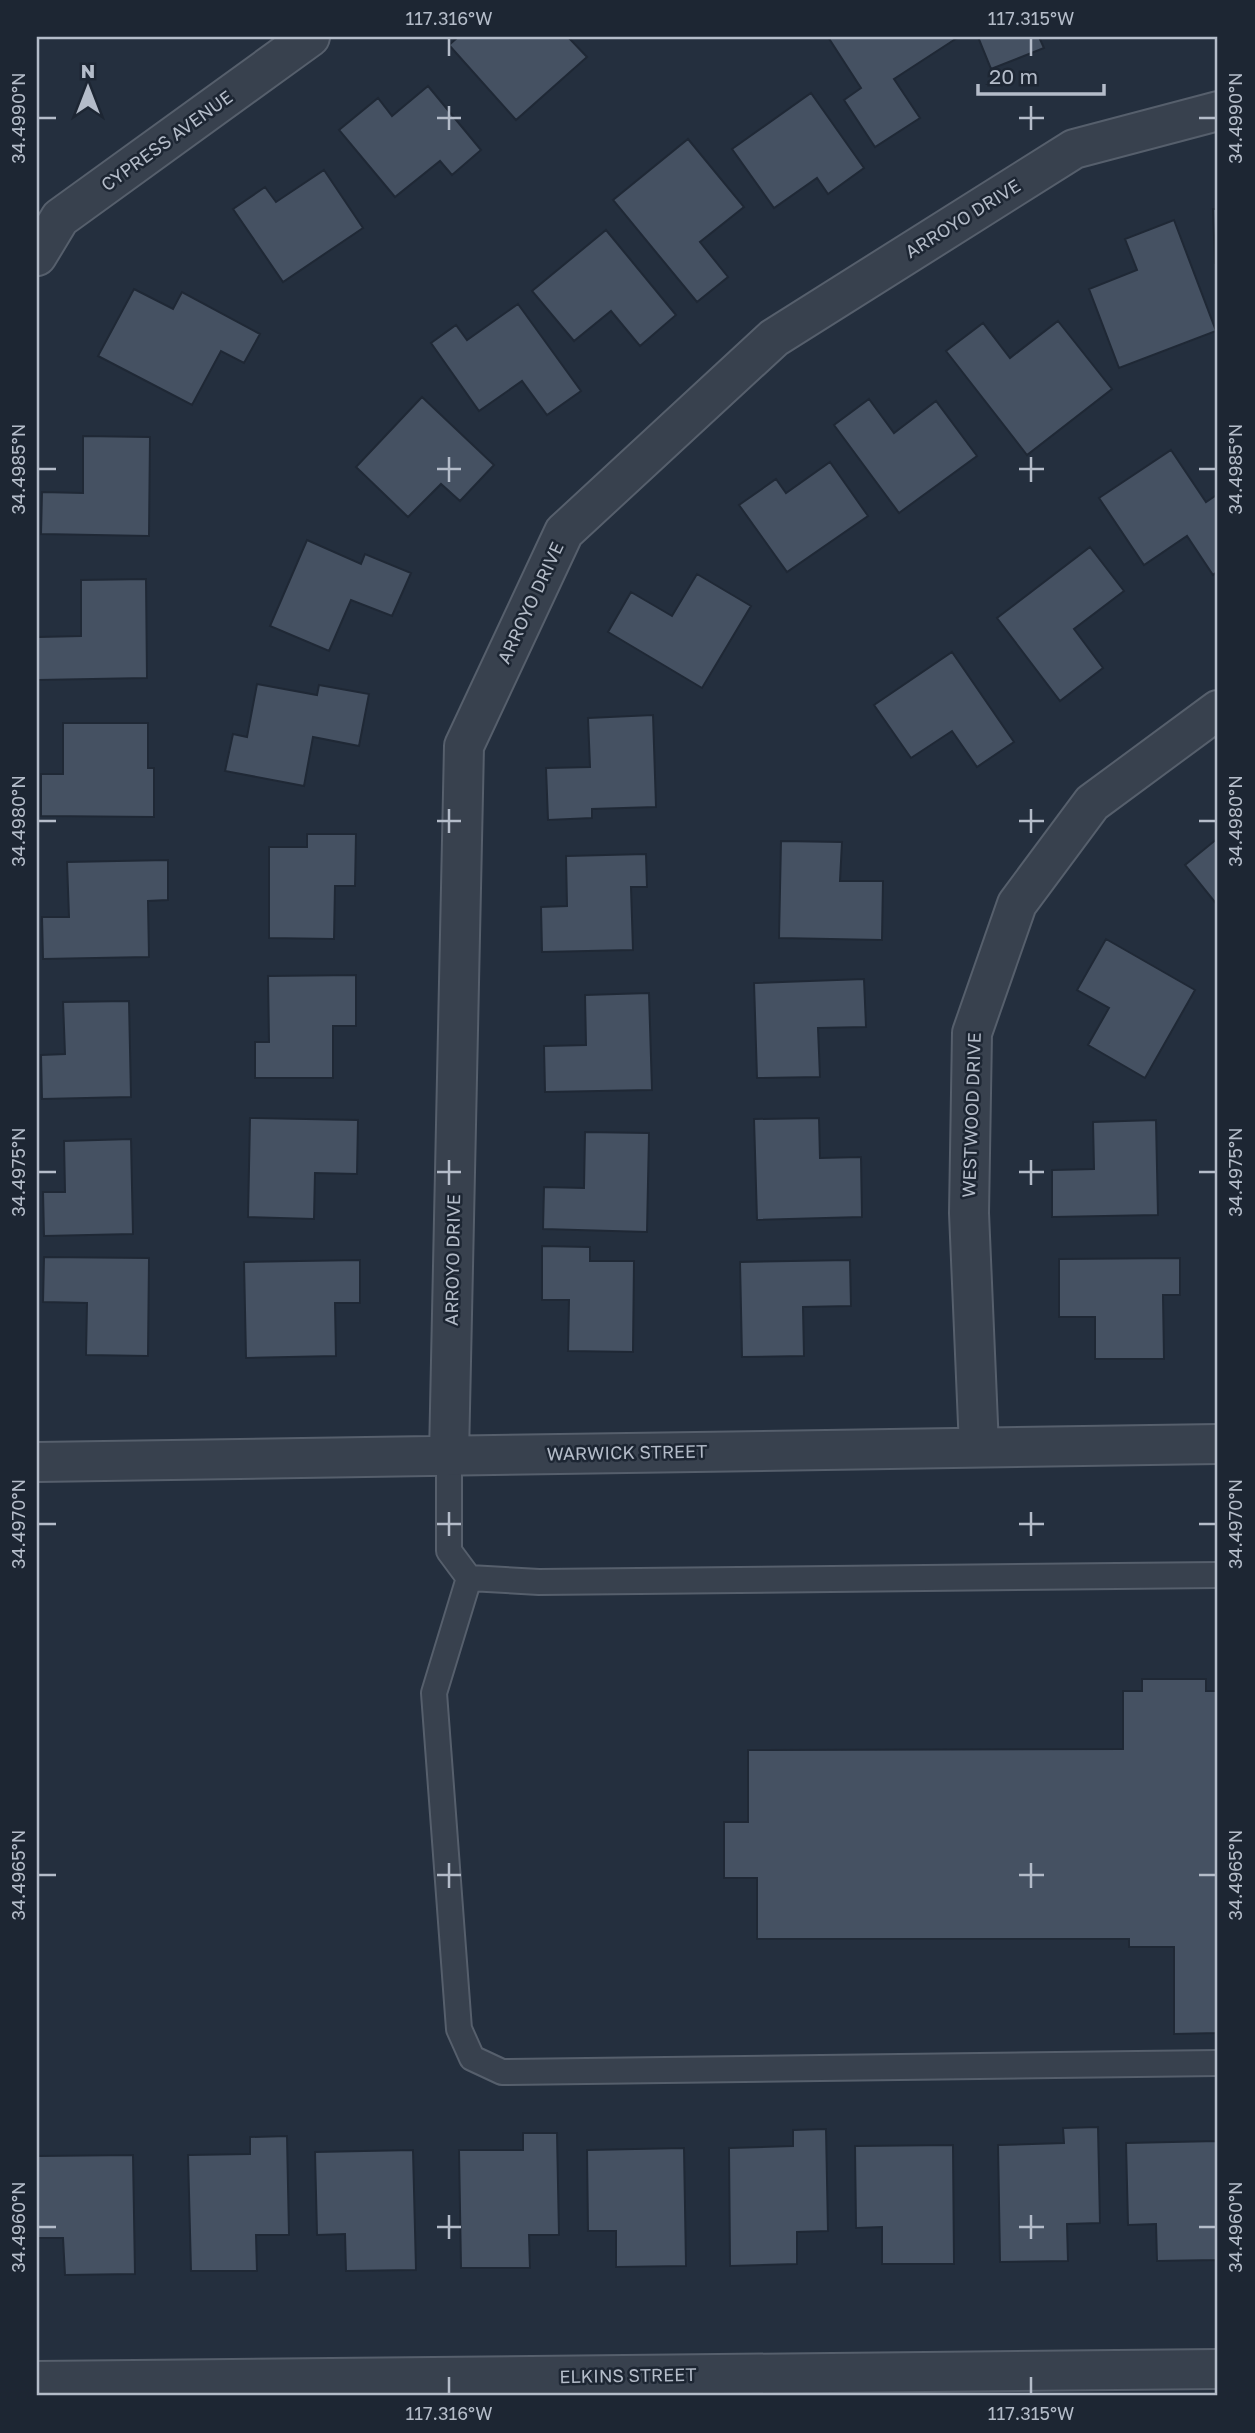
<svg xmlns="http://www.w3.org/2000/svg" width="1255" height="2433" viewBox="0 0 1255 2433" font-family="'Golos Text',sans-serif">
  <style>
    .building { fill: #455162; stroke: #1f2835; stroke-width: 2 }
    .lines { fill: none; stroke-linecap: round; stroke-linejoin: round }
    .lane-casing { stroke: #565f6c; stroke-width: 28 }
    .street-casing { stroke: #565f6c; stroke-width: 42 }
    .lane { stroke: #38414e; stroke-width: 24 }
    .street { stroke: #38414e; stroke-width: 38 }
    .ticks { fill: none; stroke: #b4bcc9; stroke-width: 2.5 }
    .labels { text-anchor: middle; stroke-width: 5; stroke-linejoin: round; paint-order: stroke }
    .street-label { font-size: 18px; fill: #b4bcc9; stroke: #1d2633 }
    .neatline { fill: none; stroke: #b4bcc9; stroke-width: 2.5 }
    .ticks-label { font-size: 18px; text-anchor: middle; fill: #b4bcc9 }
  </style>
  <rect width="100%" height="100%" fill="#242f3e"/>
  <path class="building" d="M458,37H568L587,57L516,120L449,45Z
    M828,37H957V38L894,79L920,118L875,147L844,100L861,88Z
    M978,37H1039L1044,48L991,69Z
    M428,86L481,150L452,175L440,161L395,197L339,130L378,98L392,116Z
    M811,93L864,168L828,194L817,178L774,208L732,149Z
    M688,139L744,207L700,242L728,277L697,302L613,200Z
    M324,170L363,228L283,282L233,209L265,187L276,202Z
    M1213,209H1218V263H1215Z
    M1174,220L1216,331L1119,368L1089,289L1137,270L1125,239Z
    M606,230L676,315L640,346L611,311L574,341L532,291Z
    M134,289L173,309L182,292L260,334L244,363L221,351L192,405L98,356Z
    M518,304L581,391L547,415L522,381L479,411L431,343L456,325L467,340Z
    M1058,321L1112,389L1027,455L946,351L983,323L1010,358Z
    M422,397L494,465L460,501L441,484L408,517L356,467Z
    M869,399L894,433L936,401L977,456L899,513L834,425Z
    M83,436L150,437L149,536L41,534L42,492L83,493Z
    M1171,450L1206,502L1218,494V571L1213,575L1187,536L1144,565L1099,498Z
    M830,462L868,516L787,572L739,505L776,479L786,493Z
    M307,540L361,564L365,554L411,573L392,616L351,600L329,651L270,626Z
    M1090,547L1124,591L1074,629L1103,668L1060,701L997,618Z
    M697,574L751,606L702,688L608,632L631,592L672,616Z
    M146,579L147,678L38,680V637L81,636V580Z
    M952,652L1014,742L977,767L952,731L911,758L874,705Z
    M257,684L317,695L319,685L369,694L359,746L313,737L304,786L225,771L233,734L247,737Z
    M653,715L656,807L592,809V818L548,820L546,768L590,767L588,718Z
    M63,723H148V768H154V817L41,816V774H63Z
    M307,834H356L355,886H335L334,939L269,938V847H307Z
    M1218,838V906L1185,865Z
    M781,841L842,842L840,881H883L882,940L779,938Z
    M646,854L647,887H631L633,950L542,952L541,907L567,906L566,856Z
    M168,860V900L148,901L149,957L43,959L42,917H69L67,862Z
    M1106,939L1195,990L1145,1078L1088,1045L1109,1008L1077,990Z
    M356,975V1026H333V1078H255V1042H269L268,976Z
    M864,979L866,1027L818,1028L820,1077L757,1078L754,983Z
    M649,993L652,1090L545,1092L544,1046L586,1045L585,995Z
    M129,1001L131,1097L42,1099L41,1055L65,1054L63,1002Z
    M250,1118L358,1120L357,1174L315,1173L314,1219L248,1217Z
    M819,1118L820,1158L861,1157L862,1217L757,1220L754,1119Z
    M1156,1120L1158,1215L1052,1217V1170L1094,1169L1093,1122Z
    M585,1132L649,1133L647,1232L543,1229L544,1187L584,1188Z
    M131,1139L133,1234L44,1236L43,1192H65L64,1141Z
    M542,1246L590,1247V1261H634L633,1352L568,1351L569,1300H542Z
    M44,1257L149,1258L148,1356L86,1355L87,1303L43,1302Z
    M1180,1258V1295H1163L1164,1359H1095V1317H1059V1259Z
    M360,1260V1303H335L336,1356L246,1358L244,1262Z
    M850,1260L851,1306L803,1307L804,1356L742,1357L740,1262Z
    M1142,1679H1206V1691H1218V2033L1174,2034V1947H1129V1939H757V1878H724V1822H748V1750L1123,1749V1691H1142Z
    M1098,2127L1100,2223L1067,2224L1068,2261L1000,2262L998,2145L1064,2143L1063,2128Z
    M826,2129L828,2231L797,2232V2264L730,2266L729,2148L793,2146V2130Z
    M523,2133H557L559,2235H529L530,2268H461L459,2150H523Z
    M287,2136L289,2235H256L257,2271H191L188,2155L250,2154V2137Z
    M1218,2141V2260L1157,2261L1156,2224L1128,2225L1126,2143Z
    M953,2145L954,2264H882V2227L856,2228L855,2146Z
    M684,2148L686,2266L616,2267V2231H588L587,2150Z
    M413,2150L416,2270L346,2271L345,2234L317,2235L315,2152Z
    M133,2155L135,2274L65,2275L63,2238H38L37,2156Z"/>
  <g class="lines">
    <defs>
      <path id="lane" d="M449,1456V1551L469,1578L539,1582L1218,1575
        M469,1578L434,1693L459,2029L472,2058L502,2072L1218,2063"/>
      <path id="street" d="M37,256L60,218L310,37
        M979,1447L969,1213L972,1033L1017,904L1092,803L1218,710
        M449,1456L464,746L564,532L774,338L1074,149L1218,111
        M37,1462L1218,1444
        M37,2381L1218,2369"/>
    </defs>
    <use href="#lane" class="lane-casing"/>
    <use href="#street" class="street-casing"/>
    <use href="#lane" class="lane"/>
    <use href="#street" class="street"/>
  </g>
  <path class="ticks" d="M449,38V56M1031,38V56M449,106V130M1031,106V130M38,118H56M437,118H461M1019,118H1044M1199,118H1216M449,457V482M1031,457V482M38,469H56M437,469H461M1019,469H1044M1199,469H1216M449,809V833M1031,809V833M38,821H56M437,821H461M1019,821H1044M1199,821H1216M449,1160V1185M1031,1160V1185M38,1172H56M437,1172H461M1019,1172H1044M1199,1172H1216M449,1512V1536M1031,1512V1536M38,1524H56M437,1524H461M1019,1524H1044M1199,1524H1216M449,1863V1888M1031,1863V1888M38,1875H56M437,1875H461M1019,1875H1044M1199,1875H1216M449,2215V2239M1031,2215V2239M38,2227H56M437,2227H461M1019,2227H1044M1199,2227H1216M449,2377V2394M1031,2377V2394"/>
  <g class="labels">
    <g class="street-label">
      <text transform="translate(167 141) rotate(-36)" y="6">CYPRESS AVENUE</text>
      <text transform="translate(963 219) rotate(-32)" y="6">ARROYO DRIVE</text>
      <text transform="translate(531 603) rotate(-65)" y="6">ARROYO DRIVE</text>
      <text transform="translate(972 1115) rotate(-88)" y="6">WESTWOOD DRIVE</text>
      <text transform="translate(453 1260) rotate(-89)" y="6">ARROYO DRIVE</text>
      <text transform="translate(627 1453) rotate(-1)" y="6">WARWICK STREET</text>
      <text transform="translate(628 2376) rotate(-1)" y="6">ELKINS STREET</text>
    </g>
  </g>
  <rect width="1255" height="2433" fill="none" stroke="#1d2633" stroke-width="77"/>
  <g transform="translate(88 88)" stroke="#1d2633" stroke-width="5" paint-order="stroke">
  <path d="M0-5L12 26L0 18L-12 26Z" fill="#b4bcc9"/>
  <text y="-10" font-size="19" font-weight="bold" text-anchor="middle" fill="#b4bcc9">N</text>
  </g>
  <path d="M978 84v10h126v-10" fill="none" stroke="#b4bcc9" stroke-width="3.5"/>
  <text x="989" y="84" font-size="21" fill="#b4bcc9" stroke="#1d2633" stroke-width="5" paint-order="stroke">20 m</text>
  <rect x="38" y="38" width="1178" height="2356" class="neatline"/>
  <g class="ticks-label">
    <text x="449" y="25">117.316°W</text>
    <text x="1031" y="25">117.315°W</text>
    <text transform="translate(19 118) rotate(-90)" y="6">34.4990°N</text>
    <text transform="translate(1236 118) rotate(-90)" y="6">34.4990°N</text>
    <text transform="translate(19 469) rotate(-90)" y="6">34.4985°N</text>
    <text transform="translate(1236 469) rotate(-90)" y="6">34.4985°N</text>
    <text transform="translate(19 821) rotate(-90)" y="6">34.4980°N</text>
    <text transform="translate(1236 821) rotate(-90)" y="6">34.4980°N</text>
    <text transform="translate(19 1172) rotate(-90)" y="6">34.4975°N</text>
    <text transform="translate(1236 1172) rotate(-90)" y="6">34.4975°N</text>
    <text transform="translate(19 1524) rotate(-90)" y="6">34.4970°N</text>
    <text transform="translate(1236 1524) rotate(-90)" y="6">34.4970°N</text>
    <text transform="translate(19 1875) rotate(-90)" y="6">34.4965°N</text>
    <text transform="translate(1236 1875) rotate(-90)" y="6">34.4965°N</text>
    <text transform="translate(19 2227) rotate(-90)" y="6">34.4960°N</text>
    <text transform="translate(1236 2227) rotate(-90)" y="6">34.4960°N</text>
    <text x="449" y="2420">117.316°W</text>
    <text x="1031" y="2420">117.315°W</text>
  </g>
</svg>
